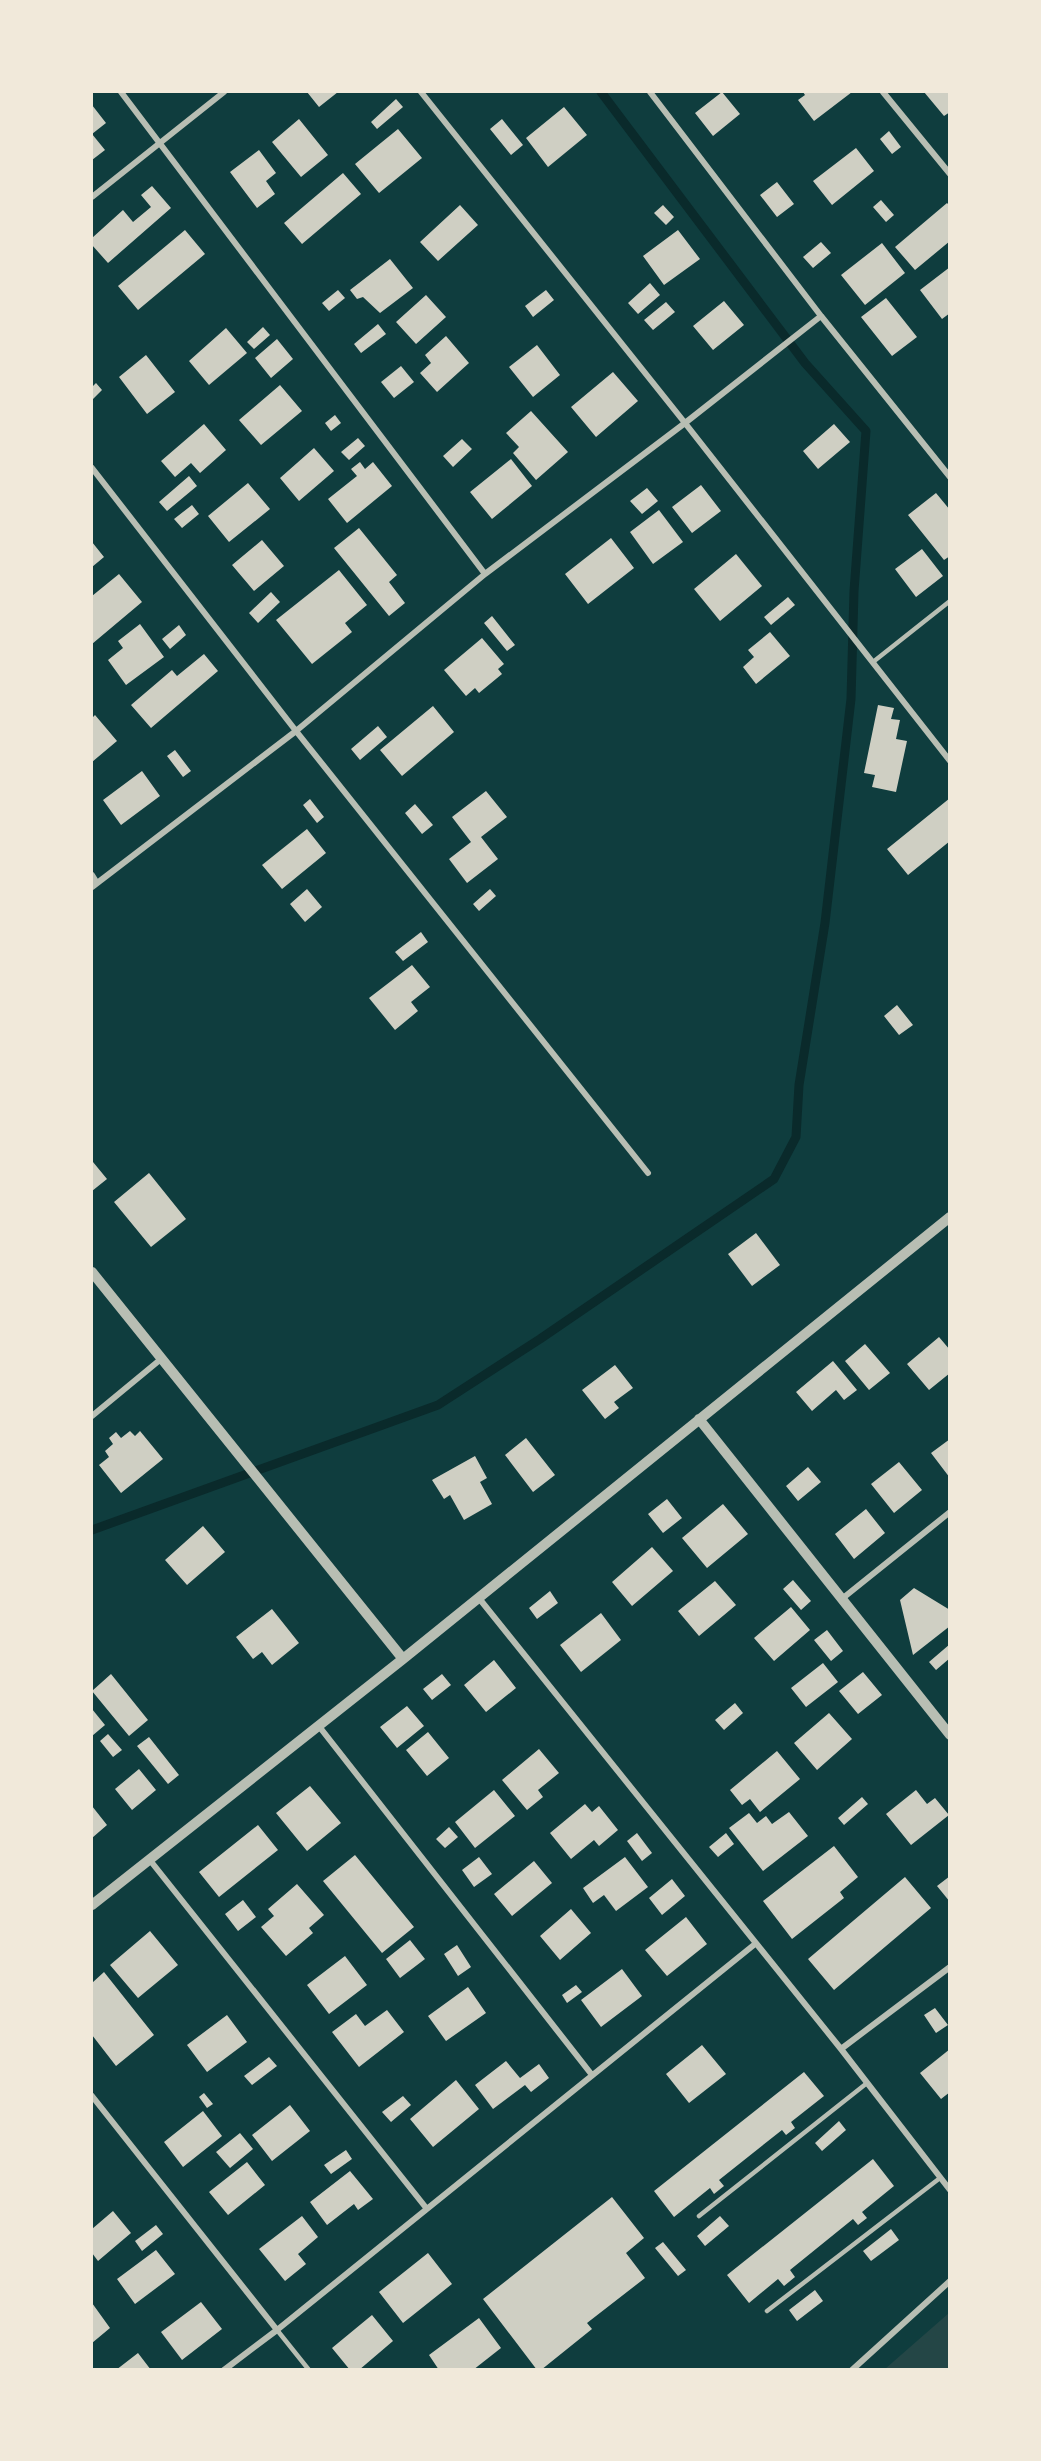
<svg xmlns="http://www.w3.org/2000/svg" width="1041" height="2461" viewBox="0 0 1041 2461" font-family="Barlow,sans-serif">
  <style>
    .green { fill: #244646 }
    .lines { fill: none; stroke-linecap: round; stroke-linejoin: round }
    .stream { stroke: #0a2a2b; stroke-width: 9 }
    .building { fill: #cfcfc3 }
    .service { stroke: #b8beb3; stroke-width: 4.5 }
    .minor { stroke: #b8beb3; stroke-width: 6 }
    .tertiary { stroke: #b8beb3; stroke-width: 10 }
  </style>
  <rect width="100%" height="100%" fill="#0f3d3e"/>
  <path class="green" d="M949,2313V2369H885Z"/>
  <g class="lines">
    <path class="stream" d="M92,1530L438,1405L540,1339L774,1179L796,1137L799,1085L825,923L851,699L854,591L866,431L805,363L601,92"/>
  </g>
  <path class="building" d="M307,92H338L319,107Z
    M722,92L740,114L713,136L695,113Z
    M803,92H852L814,121L798,100L805,95Z
    M924,92H950V112L944,116Z
    M396,99L403,107L377,129L371,122Z
    M92,105L106,123L92,134L105,150L92,160Z
    M564,107L587,135L548,167L526,138Z
    M299,119L328,155L301,177L272,142Z
    M502,119L523,145L511,155L490,129Z
    M398,129L422,158L379,193L355,164Z
    M889,131L901,147L892,154L880,139Z
    M856,148L874,171L832,205L813,181Z
    M259,150L276,173L266,181L275,194L257,208L230,172Z
    M343,173L361,194L302,244L284,223Z
    M777,182L794,204L777,217L760,195Z
    M152,186L171,208L108,263L92,245V238L123,210L133,222L151,207L141,195Z
    M881,200L894,215L886,222L873,207Z
    M947,203L950,206V241L915,270L895,247Z
    M460,205L478,225L438,261L420,242Z
    M663,205L674,217L666,225L654,213Z
    M185,230L205,254L138,310L118,286Z
    M678,230L700,259L664,285L643,256Z
    M821,242L831,253L813,268L803,257Z
    M882,243L905,273L865,305L841,275Z
    M390,259L413,288L380,313L363,297L357,299L350,290Z
    M950,267V313L942,319L920,290Z
    M650,283L660,295L638,314L628,303Z
    M338,290L345,298L329,311L322,303Z
    M546,290L554,300L533,317L525,306Z
    M426,295L446,317L416,344L396,322Z
    M886,298L917,337L892,356L861,317Z
    M724,301L744,325L713,350L693,326Z
    M666,302L675,312L653,330L644,320Z
    M378,324L386,334L361,353L354,344Z
    M263,327L270,335L254,349L247,342Z
    M226,328L247,353L209,385L189,361Z
    M446,336L469,363L437,392L420,373L431,363L425,355Z
    M277,339L293,359L271,378L255,358Z
    M537,345L560,375L533,397L509,367Z
    M146,355L175,392L147,414L119,377Z
    M401,366L414,382L394,398L381,382Z
    M613,372L638,401L596,437L571,407Z
    M96,383L102,390L92,400V387Z
    M280,385L302,411L261,445L239,420Z
    M531,411L568,452L536,480L513,453L519,447L506,433Z
    M335,415L341,423L331,431L325,423Z
    M204,424L226,450L200,473L191,463L175,477L161,461Z
    M834,424L850,442L818,469L803,451Z
    M358,438L365,446L349,460L341,452Z
    M462,439L472,449L453,467L443,456Z
    M314,448L334,471L299,501L280,478Z
    M511,459L532,486L492,519L470,492Z
    M360,462L365,469L373,462L392,486L347,523L328,499L357,476L351,469Z
    M189,476L197,486L167,511L159,502Z
    M248,483L270,509L229,542L208,516Z
    M701,485L721,511L692,533L672,507Z
    M647,488L658,501L642,514L630,501Z
    M936,493L950,510V556L944,560L908,515Z
    M192,505L199,514L182,528L174,519Z
    M659,510L683,542L653,564L630,532Z
    M359,528L397,575L389,582L405,603L389,616L334,548Z
    M611,538L634,568L588,604L565,574Z
    M262,540L284,566L254,591L232,565Z
    M92,542L104,557L92,567Z
    M922,549L943,576L916,597L895,569Z
    M736,554L762,586L720,621L694,589Z
    M339,570L367,605L345,623L352,632L312,664L276,620Z
    M119,574L142,602L92,644V596Z
    M271,592L280,602L258,623L249,613Z
    M788,597L795,605L771,625L764,617Z
    M492,616L515,645L507,651L484,623Z
    M140,624L164,657L126,685L108,660L123,648L118,641Z
    M179,625L186,635L170,649L162,639Z
    M770,632L790,656L756,684L743,667L754,657L748,650Z
    M482,638L504,664L498,669L502,674L479,693L475,688L466,696L444,670Z
    M204,654L218,671L151,728L131,705L172,670L177,676Z
    M878,705L894,708L891,719L900,720L896,739L907,741L896,792L872,787L875,775L864,773Z
    M433,706L454,732L402,776L380,750Z
    M95,715L117,741L92,762V718Z
    M378,726L387,737L360,760L351,749Z
    M175,750L191,771L183,777L167,756Z
    M142,771L160,796L121,825L103,800Z
    M486,791L507,817L481,837L498,859L467,883L449,859L471,842L452,817Z
    M950,798V841L908,875L887,849Z
    M310,799L324,817L317,823L303,805Z
    M415,804L433,825L422,834L405,813Z
    M307,829L326,853L282,889L262,865Z
    M307,889L322,907L305,922L290,904Z
    M490,889L496,896L479,911L473,904Z
    M421,932L428,942L403,961L395,952Z
    M412,965L430,987L411,1002L418,1011L395,1030L369,998Z
    M897,1005L913,1025L899,1035L884,1016Z
    M93,1162L107,1179L92,1191V1164Z
    M149,1173L186,1219L151,1247L114,1202Z
    M756,1233L780,1265L752,1286L728,1254Z
    M939,1337L950,1350V1373L929,1390L907,1364Z
    M865,1344L890,1373L869,1390L845,1361Z
    M833,1361L857,1390L844,1400L836,1390L812,1411L796,1392Z
    M615,1365L633,1388L614,1402L619,1408L605,1419L582,1390Z
    M130,1431L135,1436L140,1431L163,1459L121,1493L99,1465L109,1457L105,1451L113,1444L109,1438L116,1432L121,1438Z
    M526,1438L555,1475L533,1492L505,1455Z
    M950,1439V1478L931,1453Z
    M475,1456L487,1478L480,1482L492,1504L464,1520L450,1495L444,1499L432,1480Z
    M899,1462L922,1490L894,1513L871,1484Z
    M808,1467L821,1482L798,1501L786,1486Z
    M667,1499L682,1518L663,1533L648,1514Z
    M723,1504L748,1534L707,1568L682,1538Z
    M866,1509L885,1533L854,1559L835,1534Z
    M203,1526L225,1552L187,1585L165,1560Z
    M652,1547L673,1571L632,1606L612,1582Z
    M793,1580L811,1601L801,1610L783,1589Z
    M715,1581L736,1605L699,1636L678,1611Z
    M914,1588L950,1610V1626L913,1655L900,1600Z
    M550,1591L558,1603L537,1619L529,1608Z
    M791,1607L810,1630L774,1661L754,1638Z
    M272,1609L299,1643L272,1665L262,1652L253,1659L236,1637Z
    M601,1613L621,1640L581,1672L560,1645Z
    M827,1630L843,1651L831,1661L814,1640Z
    M950,1644V1658L936,1670L929,1662Z
    M494,1660L516,1688L486,1712L464,1685Z
    M823,1663L838,1682L806,1707L791,1688Z
    M863,1672L882,1695L858,1714L839,1691Z
    M111,1674L148,1720L129,1736L92,1691Z
    M442,1674L451,1685L432,1700L423,1689Z
    M735,1703L743,1713L724,1730L715,1720Z
    M407,1706L424,1726L397,1748L380,1727Z
    M92,1709L105,1725L92,1736Z
    M829,1713L852,1739L817,1770L794,1743Z
    M428,1732L449,1758L427,1776L406,1750Z
    M108,1734L122,1750L113,1757L100,1741Z
    M149,1737L179,1775L168,1784L137,1746Z
    M539,1749L559,1773L538,1790L543,1797L527,1810L502,1780Z
    M777,1751L800,1779L760,1812L750,1799L742,1805L730,1790Z
    M139,1769L156,1790L132,1810L115,1789Z
    M310,1786L341,1823L307,1851L276,1813Z
    M494,1790L515,1816L475,1848L455,1822Z
    M916,1790L927,1804L935,1798L949,1815L911,1845L886,1814Z
    M862,1797L868,1804L844,1825L838,1818Z
    M585,1804L592,1812L599,1806L618,1830L599,1846L594,1840L571,1859L550,1833Z
    M92,1806L107,1825L92,1838Z
    M789,1812L808,1836L763,1871L729,1828L749,1813L757,1823L766,1816L772,1824Z
    M258,1825L278,1850L219,1897L199,1872Z
    M449,1827L458,1837L445,1848L436,1839Z
    M637,1833L652,1853L642,1861L627,1841Z
    M726,1833L734,1844L718,1857L709,1847Z
    M834,1846L858,1877L840,1892L844,1898L792,1939L763,1901Z
    M355,1855L414,1927L382,1953L323,1881Z
    M479,1857L492,1874L474,1887L462,1870Z
    M625,1857L648,1887L616,1911L604,1895L593,1903L583,1888Z
    M534,1861L552,1883L512,1916L494,1894Z
    M950,1876V1902L937,1886Z
    M905,1877L931,1908L834,1990L808,1959Z
    M672,1879L685,1896L662,1915L649,1898Z
    M297,1884L324,1915L309,1928L313,1933L286,1956L261,1927L274,1916L268,1909Z
    M243,1900L256,1917L238,1931L225,1914Z
    M571,1909L591,1933L560,1960L540,1936Z
    M686,1917L707,1944L667,1976L645,1950Z
    M150,1931L178,1965L138,1998L110,1965Z
    M410,1940L425,1959L400,1978L386,1959Z
    M457,1945L471,1967L458,1976L444,1954Z
    M345,1956L367,1985L329,2014L307,1985Z
    M622,1969L642,1996L601,2027L581,2000Z
    M104,1972L154,2035L116,2066L92,2035V1983Z
    M576,1985L582,1992L567,2003L562,1995Z
    M468,1987L486,2013L446,2041L428,2016Z
    M935,2008L948,2025L936,2033L924,2015Z
    M387,2010L404,2032L359,2067L332,2032L356,2014L365,2026Z
    M227,2015L247,2042L207,2072L187,2045Z
    M702,2045L726,2074L689,2103L666,2074Z
    M950,2049V2092L941,2099L920,2073Z
    M269,2057L277,2066L252,2085L244,2076Z
    M506,2061L520,2078L539,2064L549,2078L531,2092L525,2085L493,2109L475,2085Z
    M804,2072L824,2096L791,2122L795,2128L786,2135L782,2130L719,2180L724,2186L714,2194L710,2188L674,2217L654,2191Z
    M456,2080L479,2109L433,2147L410,2119Z
    M204,2093L213,2104L207,2108L199,2097Z
    M403,2096L411,2105L391,2122L382,2112Z
    M290,2105L310,2131L272,2161L252,2135Z
    M203,2111L222,2136L183,2167L164,2142Z
    M839,2121L846,2130L822,2151L815,2143Z
    M240,2133L253,2149L230,2168L216,2152Z
    M346,2150L352,2159L331,2174L324,2165Z
    M873,2159L894,2186L862,2212L867,2218L858,2225L853,2219L790,2270L795,2277L784,2286L778,2279L749,2303L727,2275Z
    M247,2162L265,2185L228,2215L209,2192Z
    M350,2171L373,2199L358,2210L354,2204L327,2225L310,2202Z
    M612,2197L644,2238L626,2253L645,2278L587,2323L592,2329L541,2370H537L483,2299Z
    M113,2211L131,2233L98,2261L92,2253V2229Z
    M302,2216L318,2237L298,2254L306,2264L285,2281L259,2249Z
    M720,2216L729,2226L705,2246L697,2236Z
    M156,2225L163,2234L142,2251L135,2241Z
    M891,2229L899,2240L871,2261L863,2251Z
    M663,2242L686,2270L678,2276L655,2248Z
    M156,2250L175,2274L135,2304L117,2279Z
    M428,2253L452,2284L403,2323L379,2292Z
    M815,2290L823,2301L797,2321L789,2310Z
    M201,2302L222,2329L182,2360L161,2332Z
    M92,2303L110,2328L92,2343Z
    M372,2315L393,2341L359,2370H350L332,2348Z
    M479,2318L501,2348L473,2370H439L429,2355Z
    M138,2353L151,2370H116Z"/>
  <g class="lines">
    <path class="service" d="M873,662L950,601
      M699,2216L867,2083
      M767,2311L940,2178
      M277,2330L309,2370"/>
    <path class="minor" d="M121,92L485,574
      M421,92L685,423L950,761
      M650,92L821,316L950,477
      M883,92L950,174
      M92,197L224,92
      M92,468L296,731L648,1173
      M92,875L97,883
      M92,887L296,731L485,574L685,423L821,316
      M92,1416L161,1359
      M478,1597L841,2049L950,2190
      M843,1598L950,1512
      M318,1725L592,2075
      M149,1859L427,2209
      M841,2049L950,1967
      M92,2096L277,2330L755,1944
      M224,2370L277,2330
      M852,2370L950,2281"/>
    <path class="tertiary" d="M92,1272L403,1659
      M699,1419L950,1735
      M92,1905L403,1659L950,1217"/>
  </g>
  <rect width="1041" height="2461" fill="none" stroke="#f1e9da" stroke-width="186"/>
</svg>
